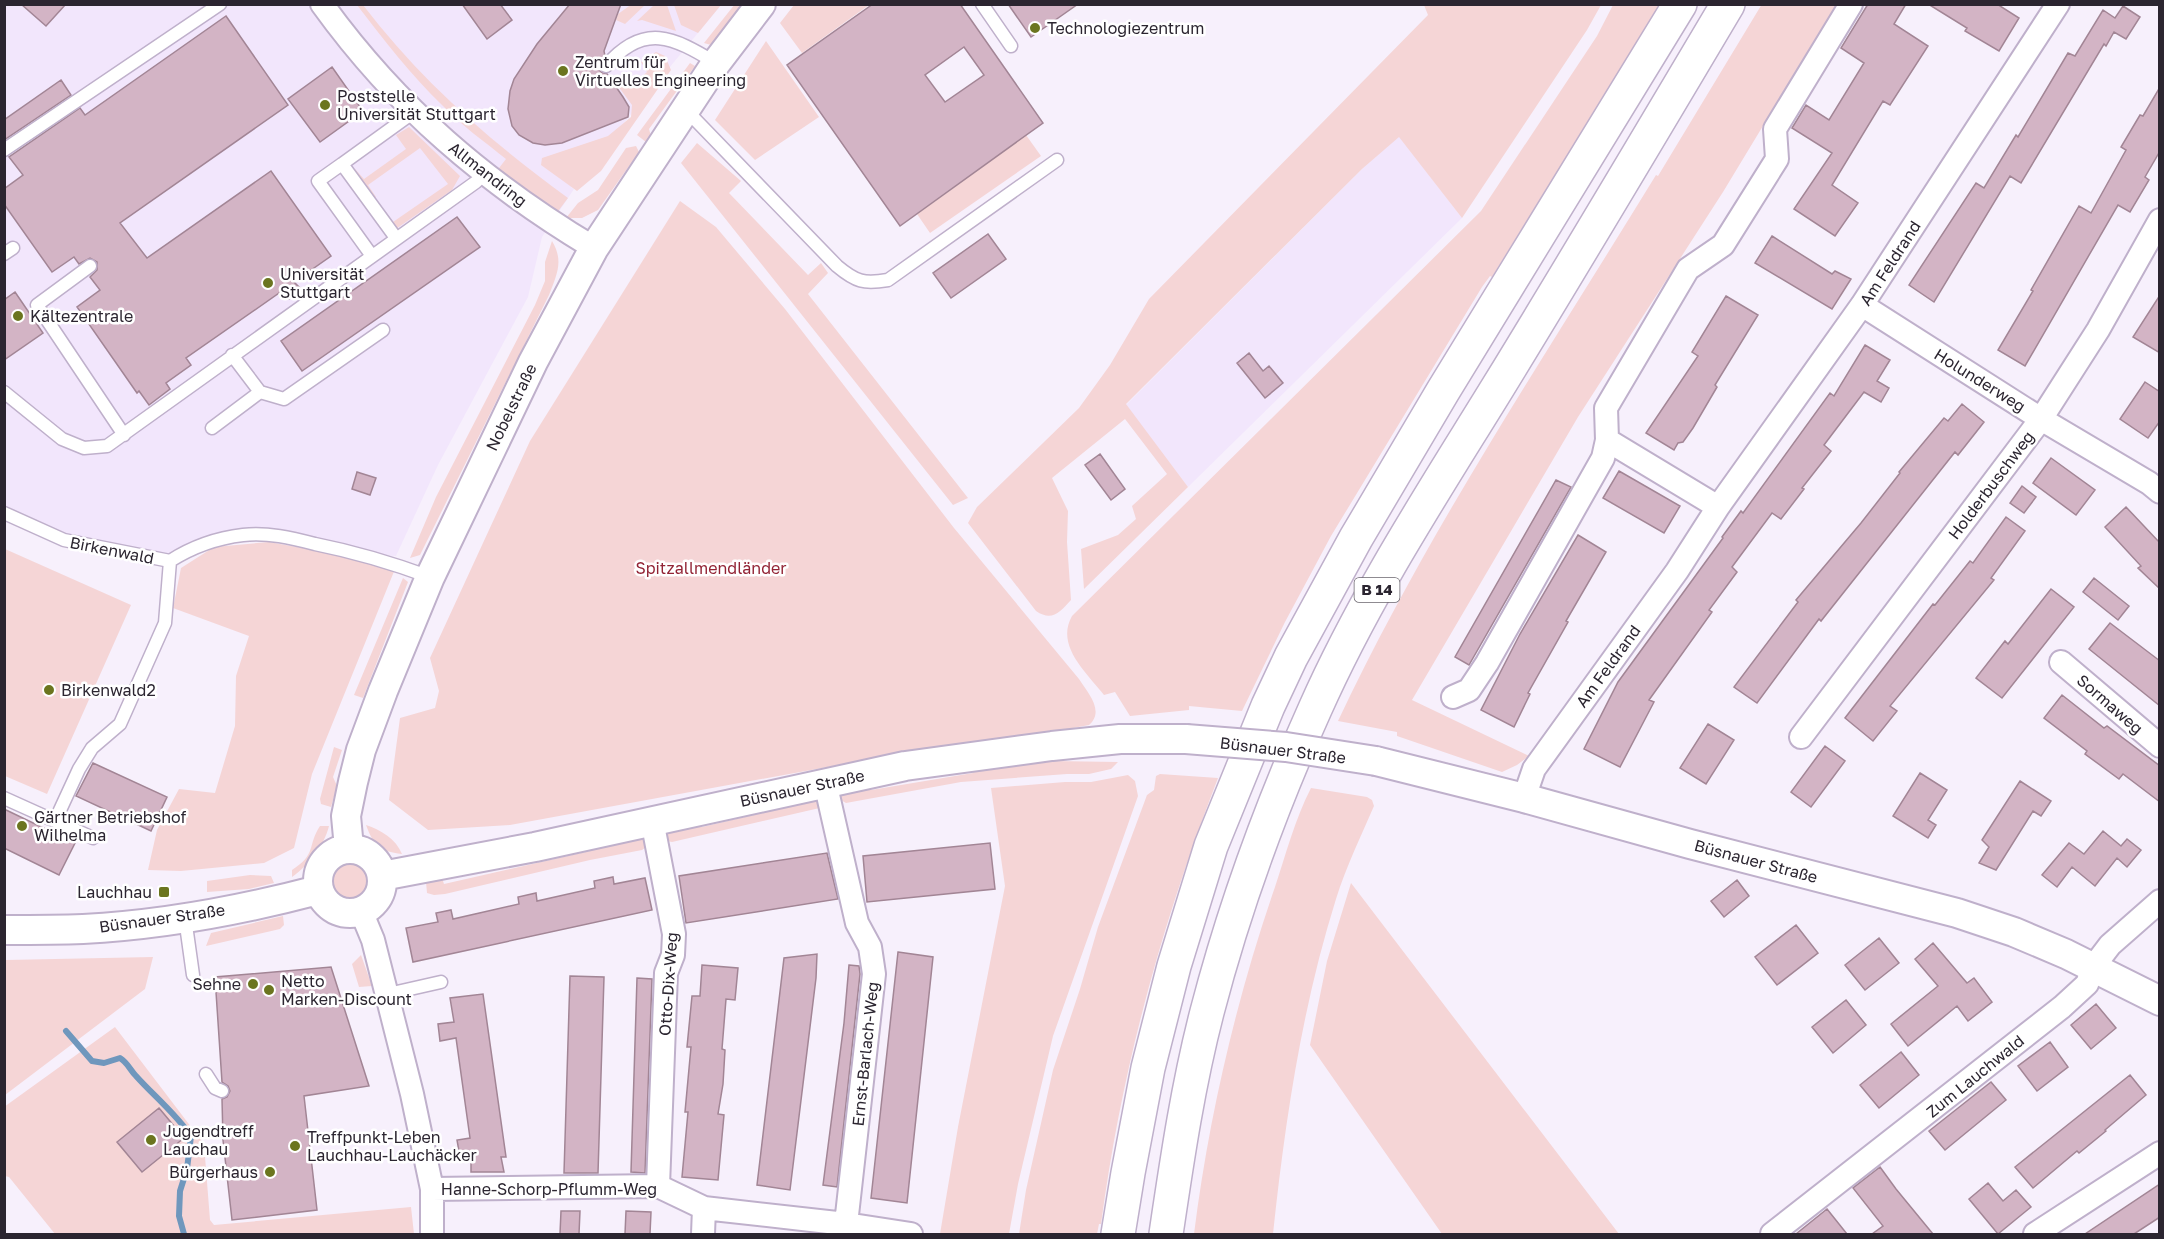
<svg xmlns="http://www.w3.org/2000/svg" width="2164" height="1239" viewBox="0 0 2164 1239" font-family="'Golos Text',sans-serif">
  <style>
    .built { fill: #f2e6fc }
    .green { fill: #f5d5d6 }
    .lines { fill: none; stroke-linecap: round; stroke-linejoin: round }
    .stream { stroke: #6f97bd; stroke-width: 6 }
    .building { fill: #d3b4c5; stroke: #a28595; stroke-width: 1.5; fill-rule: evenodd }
    .service-casing { stroke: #bfb0cb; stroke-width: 15 }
    .minor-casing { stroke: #bfb0cb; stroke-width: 26 }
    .tertiary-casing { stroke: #bfb0cb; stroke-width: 32 }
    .trunk-casing { stroke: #bfb0cb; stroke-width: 36 }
    .service { stroke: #fff; stroke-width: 12 }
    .minor { stroke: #fff; stroke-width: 22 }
    .tertiary { stroke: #fff; stroke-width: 28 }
    .trunk { stroke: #fff; stroke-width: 33 }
    .tertiary-bridge-casing { stroke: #bfb0cb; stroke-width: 32; stroke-linecap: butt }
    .tertiary-bridge { stroke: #fff; stroke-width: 28 }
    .poi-dot { fill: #6b751f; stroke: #fff; stroke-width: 2 }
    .labels { text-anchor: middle; stroke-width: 5; stroke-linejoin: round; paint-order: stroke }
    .shield { fill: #fff; stroke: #6b666e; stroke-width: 1.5 }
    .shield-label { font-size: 15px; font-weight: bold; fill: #2b2530 }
    .poi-label { font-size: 16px; fill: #2b2530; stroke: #fff; text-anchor: start }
    .street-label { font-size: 16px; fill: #2b2530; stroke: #fff }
    .park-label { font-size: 16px; fill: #922335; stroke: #fff }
  </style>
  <rect width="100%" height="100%" fill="#f7f0fc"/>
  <path class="built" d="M4,5H721L571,187L574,189L542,237L528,297L438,465L396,556L363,554L244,535L170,561L64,540L5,513Z
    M1399,136L1462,218L1188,487L1126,405L1362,169Z"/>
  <path class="green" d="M632,4L645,5L625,24L616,20L618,14Z
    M735,4L742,5L711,45L704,43Z
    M1762,4L1836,5L1723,192L1578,417L1412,700L1529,756L1517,765L1502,772L1397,736V732L1338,721C1428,530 1546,355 1656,175L1658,176Z
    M357,5H363C421,81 491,142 568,198L556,214L496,172L506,159C485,142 462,126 443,106C411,75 383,39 357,5Z
    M654,5H667L676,31L642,20L637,21Z
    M674,5H721L698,33L681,25Z
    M794,5V4L869,5L802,53L780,23Z
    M1424,5H1601L1587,30L1462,218L1399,137L1362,169L1126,404L1188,487L1084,589L1081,549L1118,535L1136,519L1132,506L1167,474L1125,419L1052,478L1068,511L1067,542L1071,600C1060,612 1052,622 1036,611L968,523L977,507L1079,408L1110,365L1149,299L1428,15Z
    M1613,5H1660L1492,277L1490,276L1482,287L1331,536L1285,622L1242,711L1189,706V710L1130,716L1115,692L1104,695C1087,673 1055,646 1072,616L1481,211L1597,36Z
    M766,41L819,117L755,160L715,120Z
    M656,52L665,56L671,70L601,171L577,191L541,165L542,158L608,136L631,117L632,105L618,86L625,81L629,88L647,72L641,62Z
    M690,63L695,66L649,129L651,136L646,142L637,135Z
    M888,92L971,174L1026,135L1041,156L930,233L917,214L955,187Z
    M409,127L460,176L452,190L393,231L381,215L386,212L393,222L448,184L420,148L368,185L376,197L370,199L351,173L355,169L364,179L406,149L396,135Z
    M697,143L741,181L729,193L808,275L821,263L828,273L808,294L968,498L953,505L681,163Z
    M636,146L639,152L598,210L582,218H566L578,203L598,190L626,148Z
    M680,201L716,227L785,309L954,528L1079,679C1088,693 1105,711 1089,725L1025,737L937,747L510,825L428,830L389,800L400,718L435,708L439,691L430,658L530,441Z
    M552,241C564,261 557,274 549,295L420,555L410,558L436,497L535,305L545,281V262Z
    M269,542L336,554L395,569L312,774L294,848L264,863L181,871L148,870L157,830L179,789L215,793L235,726L236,676L249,636L173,608L181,568L214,547Z
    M5,549L131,605L47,794L5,776Z
    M403,578L408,582L363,698L354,695Z
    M334,747L342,750L333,777L337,786L331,807L321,804L320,799Z
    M1053,761L1118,762L1111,769L1089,774H1067L961,782L846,803L839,799V795L869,784L871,790L973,773V767Z
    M1160,774L1218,778C1161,926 1122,1067 1101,1224H1099L1097,1234H1019L1026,1190L1053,1070L1080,989L1098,927L1147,795L1154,790L1156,776Z
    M1128,775L1135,781L1138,796L1053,1036L1018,1184L1009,1234H940L958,1127L1005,886L991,788L1065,782H1091Z
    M1311,788L1367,797L1372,800L1374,806C1361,836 1346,867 1336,899C1302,1007 1285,1121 1273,1234H1194C1209,1116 1236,1000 1275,887C1286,854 1295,819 1311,788Z
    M817,797L824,807L672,842L667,841V832L700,820L702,827L792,806L791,800Z
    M366,825C381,830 396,839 402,854C379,851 374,846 366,825Z
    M320,826H329C324,846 309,865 292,877V870C317,854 307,846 320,826Z
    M642,837L646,840V847L642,850L590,860L445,894L434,895L427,893L426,882L442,878L444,884L590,851L589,844Z
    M329 881a20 20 0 1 1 40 0a20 20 0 1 1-40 0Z
    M250,875L271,876L274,883L249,889L207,892V881Z
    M1351,883L1619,1234H1442L1310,1045L1327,961Z
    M283,916L284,925L280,929L206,946L211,933Z
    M361,955L372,986L359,987L352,964Z
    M153,957L145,989L5,1095L4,962L6,960Z
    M115,1027L204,1144L210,1220L214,1225L411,1207L414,1234H55L9,1177L5,1176L4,1107Z"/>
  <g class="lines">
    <path class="stream" d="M66,1031L92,1061L104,1063L120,1058C128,1063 130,1070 136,1076C154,1096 175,1113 191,1136L187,1169L180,1191L179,1216L184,1234"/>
  </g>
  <path class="building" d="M21,4H66L46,26Z
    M462,4H500L512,20L487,39Z
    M570,4H621L604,51L605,56L598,63V68L601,72L607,74L623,97L629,107L628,117L562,143L545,145L533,143L519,135L512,126L508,109L510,91L514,79L537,44Z
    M873,4H960L1043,123L900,226L787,65ZM964,47L984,75L945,102L925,75Z
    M1008,4H1078L1031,37Z
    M1868,4H1906L1894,24L1928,46L1890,105L1883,101L1832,185L1858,203L1835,236L1794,209L1832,153L1792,128L1806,105L1829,120L1864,63L1841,48Z
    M1928,4H1997L2019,18L1999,51L1965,31L1967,28Z
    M2123,6L2140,17L2126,39L2114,32L2106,46L2104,44L2021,183L2010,176L1934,302L1909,285L1976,183L1984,188L2016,135L2018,137L2068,53L2075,56L2103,10L2115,18Z
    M226,16L288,105L120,223L147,258L271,171L331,256L294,282L301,289L289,299L282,291L186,358L191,365L166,383L170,389L149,405L139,391L137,393L77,307L100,290L90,277L97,270V262L90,258L79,264L74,257L52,272L4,204V189L23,175L9,157L80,108L85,115Z
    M332,67L363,111L320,142L288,99Z
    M61,80L71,95L4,140V120Z
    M2160,87V151L2145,177L2149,180L2130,212L2118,205L2025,366L1998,350L2033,291L2031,290L2079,206L2091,213L2126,150L2121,147L2140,115L2143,116Z
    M457,217L480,247L302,371L281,341Z
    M988,234L1006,259L951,298L933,273Z
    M1772,236L1832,274L1835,271L1851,279L1832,309L1755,263Z
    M15,292L43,333L4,360V300Z
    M2160,295V353L2133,337Z
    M1726,296L1758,315L1715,385L1717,387L1693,428L1683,442L1678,443L1674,450L1646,433L1698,356L1692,352Z
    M1865,345L1890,360L1877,381L1889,388L1881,402L1864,392L1824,445L1831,451L1802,488L1804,489L1781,519L1772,513L1732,567L1737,572L1709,610L1712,612L1649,700L1654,702L1620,767L1584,749L1618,682L1723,538L1722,537L1741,511L1743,513L1830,393L1834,396Z
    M1249,353L1263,371L1269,366L1283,383L1265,398L1237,363Z
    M2145,382L2160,392V421L2148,438L2120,419Z
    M1962,404L1984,422L1958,455L1955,452L1821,621L1819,619L1757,703L1734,687L1798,602L1796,600L1861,523L1900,473L1899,472L1944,418L1948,421Z
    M1100,454L1125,489L1111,500L1085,465Z
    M2051,458L2095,490L2076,515L2033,483Z
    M1619,471L1680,506L1664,533L1603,498Z
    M357,472L376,478L370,495L352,489Z
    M1556,480L1571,487L1469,665L1455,657Z
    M2022,486L2036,497L2024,513L2010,503Z
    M2126,507L2160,543V589L2138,568L2141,566L2105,527Z
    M2006,517L2025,531L1991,578L1994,580L1890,706L1897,711L1873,741L1845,718L1933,604L1935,605L1970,561L1973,563Z
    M1578,535L1606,552L1566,621L1568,622L1528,693L1530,694L1514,727L1481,710L1520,634Z
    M2094,578L2129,606L2118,620L2083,592Z
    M2051,589L2074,607L2002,698L1976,678L2005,641L2008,644Z
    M2110,623L2160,661V706L2089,649Z
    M2062,695L2104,728L2107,726L2160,766V802L2123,774L2119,779L2085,754L2087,751L2044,718Z
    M1708,724L1734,740L1706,784L1680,768Z
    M1825,746L1845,761L1811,807L1791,792Z
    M93,763L167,797L151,831L76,796Z
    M1920,773L1947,790L1928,820L1936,825L1928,838L1893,816Z
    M2020,781L2051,801L2041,816L2033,811L1996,870L1979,863L1989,847L1982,840Z
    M4,809L75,843L59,875L4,848Z
    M2103,831L2121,846L2127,839L2141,850L2127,867L2117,858L2095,886L2072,867L2057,887L2042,875L2069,843L2084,854Z
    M990,843L995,889L867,902L863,856Z
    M827,853L838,899L686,923L679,876Z
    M613,877L614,884L645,878L652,910L413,962L406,928L438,922L436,913L451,910L453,919L519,904L518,897L536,893L537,901L595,888L594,881Z
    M1737,880L1749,896L1724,917L1711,901Z
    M1796,925L1818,953L1777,985L1755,957Z
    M1879,938L1899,963L1865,990L1845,965Z
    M1933,943L1967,983L1974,978L1992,1002L1968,1021L1957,1006L1908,1046L1891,1024L1938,986L1915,959Z
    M898,952L933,957L907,1203L871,1198Z
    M817,954L816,978L790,1190L757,1185L784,958Z
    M702,965L738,968L735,1000L726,999L722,1049L725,1050L723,1084L718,1114L724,1115L718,1180L682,1177L688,1112H685L691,1047H687L692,996H700Z
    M849,965L859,966L860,974L837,1187L823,1185L844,1023Z
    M331,967L369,1086L304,1096L317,1210L232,1220L223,1140L222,1099L227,1097L230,1091L228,1086L222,1082L215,977Z
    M570,976L604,977L598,1173H564Z
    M637,978L652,979L645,1173L631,1172Z
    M483,994L506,1157H501L504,1172H471V1155L460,1157L457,1140L470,1138L456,1038L440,1041L438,1024L454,1022L450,998Z
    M1846,1000L1866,1025L1833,1053L1812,1027Z
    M2096,1004L2116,1028L2091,1049L2071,1025Z
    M2050,1042L2068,1067L2037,1091L2018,1066Z
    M1901,1052L1919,1075L1879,1108L1860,1085Z
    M2130,1075L2146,1095L2105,1130L2106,1131L2079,1153L2077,1151L2033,1188L2015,1167Z
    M1991,1082L2006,1100L1945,1150L1929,1131Z
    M159,1108L184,1138L142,1172L117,1142Z
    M1880,1167L1896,1189L1933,1234H1872L1883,1226L1853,1188Z
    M1988,1183L2003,1201L2016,1190L2031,1207L1998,1234L1969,1199Z
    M2160,1184V1217L2134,1234H2085Z
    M1827,1209L1847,1234H1796Z
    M561,1211H580L579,1234H560Z
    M626,1211L651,1212L650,1234H625Z"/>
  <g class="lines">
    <defs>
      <path id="service" d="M982,4L1011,46
        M606,66C644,22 673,37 716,63
        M685,109L837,266C856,282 864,284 888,280L1057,160
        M4,150L220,4
        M342,164L318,181L372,256
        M396,238L342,164L414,112
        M4,254L13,248
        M90,266L37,305L124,435
        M232,355L260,392L284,399L383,330
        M4,392L62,439L84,448L107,446L476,182L484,174
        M212,428L260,392
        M4,513L64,540L170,561C192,547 217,538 243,535C267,532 292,538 315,544C355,552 392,563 430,577
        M4,798L55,821L79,769L92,748L120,724L165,623L170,561
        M55,821L93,838
        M185,918L193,975
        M388,994L441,982
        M206,1074L215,1088L222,1091"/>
      <path id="minor" d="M322,4C397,108 486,183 594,248
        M1862,305L2041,419L2149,483L2160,492
        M1607,440L1718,507
        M2061,662L2160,746
        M1453,697L1469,690L1487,663L1603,458L1607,440L1606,408L1688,269L1723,245L1777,159L1775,129L1851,4
        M1801,737L2041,419L2098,330L2160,220
        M825,782L857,923L870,947L874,974L846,1224
        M1524,798L1534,769L1677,571L1718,507L1862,305L2058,4
        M652,820L674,934L673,955L666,973L658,1186
        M361,911L373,940L412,1094L432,1189V1234
        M432,1189L658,1186L704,1208L846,1224L911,1234
        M703,1234L704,1208
        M1772,1234L2062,1007L2087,984L2094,966L2110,945L2160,901
        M2035,1234L2160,1153"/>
      <path id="tertiary" d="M1376,761L1524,798L1690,844L1957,913L2014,932L2066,954L2160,1001
        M349,848L346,816L353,782L361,750L383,691L430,577L533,362L594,248L716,63L761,4
        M318 881a32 32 0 1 1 64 0a32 32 0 1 1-64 0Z
        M382,876L535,847L905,766L1052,746L1120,739H1186
        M4,930C30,930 57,930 83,929C162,925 242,910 318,890"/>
      <path id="trunk" d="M1118,1234L1128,1173L1148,1068L1174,966L1211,846L1268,706L1291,657L1356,538L1443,391L1680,4
        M1166,1234C1177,1160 1188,1085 1207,1012C1234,908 1271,807 1315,709C1365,596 1434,491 1498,387C1576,260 1652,132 1728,4"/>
    </defs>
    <use href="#service" class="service-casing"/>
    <use href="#minor" class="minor-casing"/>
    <use href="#tertiary" class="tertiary-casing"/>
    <use href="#trunk" class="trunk-casing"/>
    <use href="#service" class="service"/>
    <use href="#minor" class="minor"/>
    <use href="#tertiary" class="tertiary"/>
    <use href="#trunk" class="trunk"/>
    <defs>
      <path id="tertiary-bridge" d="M1186,739L1286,747L1376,761"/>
    </defs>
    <use href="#tertiary-bridge" class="tertiary-bridge-casing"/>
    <use href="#tertiary-bridge" class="tertiary-bridge"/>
  </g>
  <g class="poi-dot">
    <circle cx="1035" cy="28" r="6"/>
    <circle cx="563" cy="71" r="6"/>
    <circle cx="325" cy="105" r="6"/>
    <circle cx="268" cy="283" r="6"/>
    <circle cx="18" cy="316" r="6"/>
    <circle cx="49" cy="690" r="6"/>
    <circle cx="22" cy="826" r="6"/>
    <rect x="158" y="886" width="12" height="12" rx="3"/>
    <circle cx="253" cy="984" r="6"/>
    <circle cx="269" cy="990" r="6"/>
    <circle cx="151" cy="1140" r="6"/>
    <circle cx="295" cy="1146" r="6"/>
    <circle cx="270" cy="1172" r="6"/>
  </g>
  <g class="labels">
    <rect class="shield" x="1354.5" y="578" width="45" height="24" rx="4.5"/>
    <g class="shield-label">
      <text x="1377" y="595">B 14</text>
    </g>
    <g class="poi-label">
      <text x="1047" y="34">Technologiezentrum</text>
      <text x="575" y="68">Zentrum für<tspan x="575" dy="18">Virtuelles Engineering</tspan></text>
      <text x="337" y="102">Poststelle<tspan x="337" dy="18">Universität Stuttgart</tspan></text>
      <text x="280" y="280">Universität<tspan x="280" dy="18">Stuttgart</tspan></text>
      <text x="30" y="322">Kältezentrale</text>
      <text x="61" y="696">Birkenwald2</text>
      <text x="34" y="823">Gärtner Betriebshof<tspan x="34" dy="18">Wilhelma</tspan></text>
      <text x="152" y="898" text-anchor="end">Lauchhau</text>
      <text x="281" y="987">Netto<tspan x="281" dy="18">Marken-Discount</tspan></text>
      <text x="241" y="990" text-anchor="end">Sehne</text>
      <text x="163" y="1137">Jugendtreff<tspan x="163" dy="18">Lauchau</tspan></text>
      <text x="307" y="1143">Treffpunkt-Leben<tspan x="307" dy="18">Lauchhau-Lauchäcker</tspan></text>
      <text x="258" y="1178" text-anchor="end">Bürgerhaus</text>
    </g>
    <g class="street-label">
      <text transform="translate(488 174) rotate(38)" y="6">Allmandring</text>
      <text transform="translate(1890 263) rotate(-57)" y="6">Am Feldrand</text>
      <text transform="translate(1980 380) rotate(32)" y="6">Holunderweg</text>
      <text transform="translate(511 407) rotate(-64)" y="6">Nobelstraße</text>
      <text transform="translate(1991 485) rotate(-53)" y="6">Holderbuschweg</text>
      <text transform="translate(112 550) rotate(11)" y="6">Birkenwald</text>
      <text transform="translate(1608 666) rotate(-54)" y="6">Am Feldrand</text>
      <text transform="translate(2110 704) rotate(41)" y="6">Sormaweg</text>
      <text transform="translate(1283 750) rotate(7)" y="6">Büsnauer Straße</text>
      <text transform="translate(802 788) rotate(-12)" y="6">Büsnauer Straße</text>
      <text transform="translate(1756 861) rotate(15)" y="6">Büsnauer Straße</text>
      <text transform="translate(162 918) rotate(-8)" y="6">Büsnauer Straße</text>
      <text transform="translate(668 984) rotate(-86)" y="6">Otto-Dix-Weg</text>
      <text transform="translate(865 1054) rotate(-84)" y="6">Ernst-Barlach-Weg</text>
      <text transform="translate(1975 1076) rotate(-39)" y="6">Zum Lauchwald</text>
      <text x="549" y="1195">Hanne-Schorp-Pflumm-Weg</text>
    </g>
    <g class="park-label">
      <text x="711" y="574">Spitzallmendländer</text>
    </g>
  </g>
  <rect width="2164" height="1239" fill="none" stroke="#2b2530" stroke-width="12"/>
</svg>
